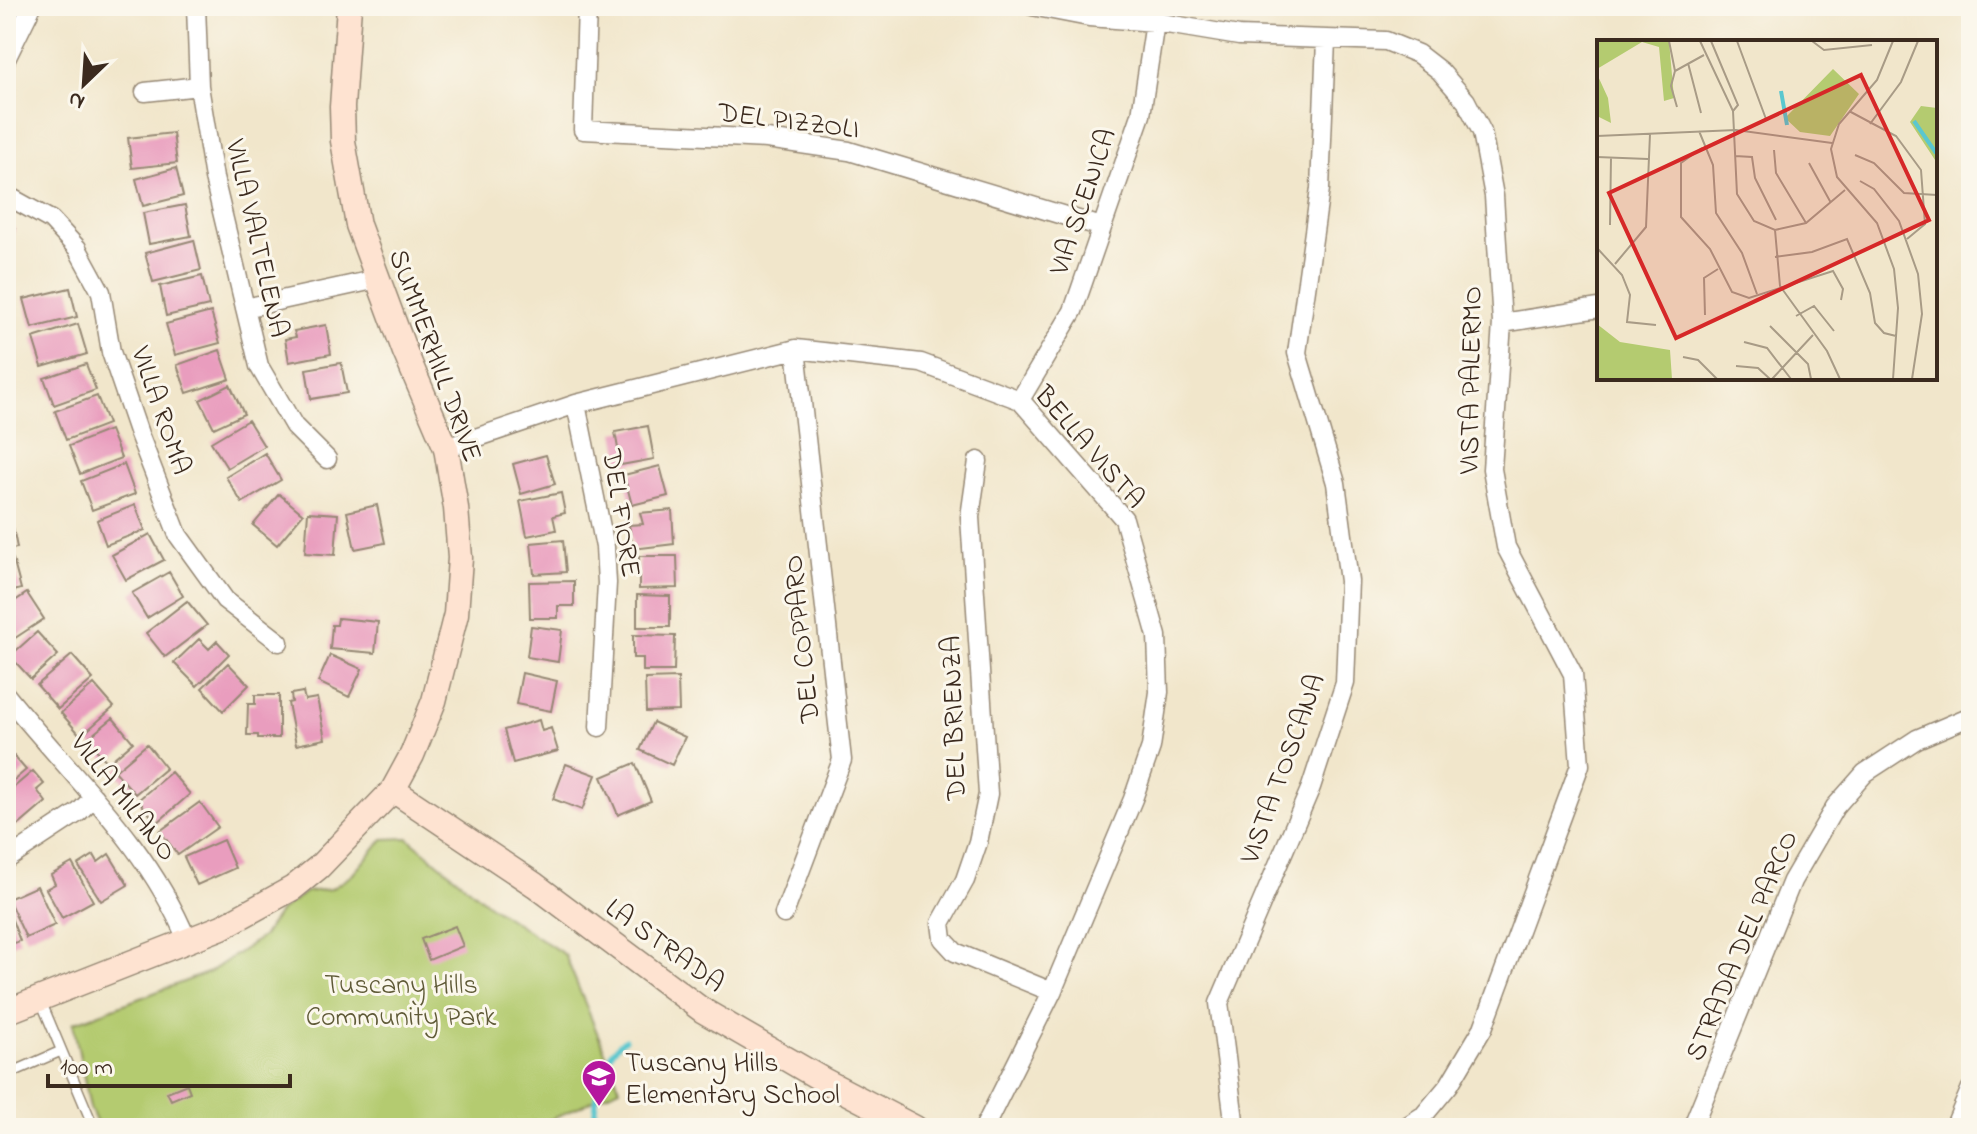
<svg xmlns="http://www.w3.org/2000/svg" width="1977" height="1134" viewBox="0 0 1977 1134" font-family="'Indie Flower',sans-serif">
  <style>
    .green { fill: #b4cb70; stroke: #787a47; stroke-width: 2 }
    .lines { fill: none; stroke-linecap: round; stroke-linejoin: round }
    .stream { stroke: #5ac7cf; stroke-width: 5 }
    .building { fill: #e99dbe }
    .lane-casing { stroke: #968874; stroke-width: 12 }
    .street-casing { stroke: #968874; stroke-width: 21 }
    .secondary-casing { stroke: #968874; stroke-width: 27 }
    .lane { stroke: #fff; stroke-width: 9 }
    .street { stroke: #fff; stroke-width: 18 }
    .secondary { stroke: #fee3d1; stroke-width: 24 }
    .labels { text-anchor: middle; stroke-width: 6; stroke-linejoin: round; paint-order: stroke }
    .street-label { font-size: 28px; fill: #3b2a1e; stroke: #fbf7ec }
    .park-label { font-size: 28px; fill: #5f5a37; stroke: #fbf7ec }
    .poi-label { font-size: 28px; fill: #3b2a1e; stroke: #fbf7ec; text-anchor: start }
    .inset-river { fill: none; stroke: #5ac7cf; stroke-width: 4 }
    .inset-road { fill: none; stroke: #a89b86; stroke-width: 2 }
    .view { fill: #d62828; fill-opacity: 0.15; stroke: #d62828; stroke-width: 4 }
    .inset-edge { fill: none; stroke: #3b2a1e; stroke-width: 4 }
  </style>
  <rect width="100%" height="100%" fill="#fbf7ec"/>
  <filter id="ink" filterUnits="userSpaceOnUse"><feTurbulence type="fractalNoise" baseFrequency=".0125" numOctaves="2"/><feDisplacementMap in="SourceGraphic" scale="16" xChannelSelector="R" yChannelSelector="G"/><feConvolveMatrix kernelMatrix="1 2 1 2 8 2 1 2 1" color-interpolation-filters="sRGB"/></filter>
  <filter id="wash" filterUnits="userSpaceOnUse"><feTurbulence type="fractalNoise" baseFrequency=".006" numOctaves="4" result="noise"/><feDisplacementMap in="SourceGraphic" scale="32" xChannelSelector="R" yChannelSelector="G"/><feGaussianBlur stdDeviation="1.8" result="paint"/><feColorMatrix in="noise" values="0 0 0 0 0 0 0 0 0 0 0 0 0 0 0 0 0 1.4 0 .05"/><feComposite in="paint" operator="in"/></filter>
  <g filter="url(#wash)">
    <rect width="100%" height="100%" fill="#f1e6cb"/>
    <path class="green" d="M408,838L489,905L565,955L620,1088L532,1128H99L90,1108L73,1023L210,972L263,936L279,912L306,892L331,889L352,875L383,839Z"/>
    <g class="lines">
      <path class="stream" d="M592,1128C598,1096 597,1060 625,1039"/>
    </g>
    <g id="blocks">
      <path class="building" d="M173,133L177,163L132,168L128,138Z
        M176,168L183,196L143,206L136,179Z
        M185,205L191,236L149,244L143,213Z
        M6,226L15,229L6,252Z
        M194,240L201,270L153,282L145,253Z
        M202,276L209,306L166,316L160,286Z
        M70,288L77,317L32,328L24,299Z
        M211,312L220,343L175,355L166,324Z
        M78,324L87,354L42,367L33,338Z
        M326,325L331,354L289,362L285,339L296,337L294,331Z
        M220,350L230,379L187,393L177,365Z
        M341,363L347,393L311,399L306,369Z
        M86,364L96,390L54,405L44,378Z
        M230,385L244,414L214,428L200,400Z
        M97,396L108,424L66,440L55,411Z
        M248,420L264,446L227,468L211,442Z
        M648,426L654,459L621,465L615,432Z
        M110,430L121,458L80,474L69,446Z
        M265,453L281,480L242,503L226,477Z
        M546,455L555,484L521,494L513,464Z
        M124,464L135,494L92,510L81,481Z
        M660,466L668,496L632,505L624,475Z
        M561,493L565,513L553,516L556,530L527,536L520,501Z
        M279,494L303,514L277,545L253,525Z
        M135,505L145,530L106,545L97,520Z
        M377,505L385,543L355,549L347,512Z
        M672,510L674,544L633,549L629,525L643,524L640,513Z
        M308,512L338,514L335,555L305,553Z
        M11,517L17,548L6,550V518Z
        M150,534L164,560L126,580L112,555Z
        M563,540L566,572L534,574L531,543Z
        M639,556H677L678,588L639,589Z
        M13,559L21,589L6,593V561Z
        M169,572L183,596L147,618L132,593Z
        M574,581V606H558V618H530L529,582Z
        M27,593L44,619L6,644V607Z
        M637,595L670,596V627H637Z
        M187,601L207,625L165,657L146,633Z
        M338,618L378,622L375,653L330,649L332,625H337Z
        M531,626L562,630L558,662L527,657Z
        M37,632L58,655L31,679L10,656Z
        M633,635L675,636L674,671H643V658H633Z
        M199,639L209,649L217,641L229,654L197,686L174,663Z
        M72,655L93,679L58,709L37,685Z
        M330,655L362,669L349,697L318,682Z
        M228,663L249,685L223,711L202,688Z
        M522,673L557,681L551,711L516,704Z
        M678,678L679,711L646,712L645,679Z
        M94,684L114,707L81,736L61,713Z
        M303,692L305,700L317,698L325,739L296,745L288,703L292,702L291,694Z
        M255,695H279V738H258V735H247L248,704H255Z
        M113,718L133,742L108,763L87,739Z
        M539,720L542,731L551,728L558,751L513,763L504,730Z
        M653,722L685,737L672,765L640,750Z
        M147,744L166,768L135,794L115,771Z
        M6,747L26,770L6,787Z
        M635,763L651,801L618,815L602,777Z
        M566,764L596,775L582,810L553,799Z
        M33,771L44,784L37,790L46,802L18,826L6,812V794Z
        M171,772L190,794L157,823L138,800Z
        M200,802L218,827L178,855L160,831Z
        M223,840L235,868L197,885L184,857Z
        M109,854L128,885L101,901L78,865L94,855L98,862Z
        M72,863L93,901L62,918L46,889L55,884L51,875Z
        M37,886L55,925L26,938L8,899Z
        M9,912L20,941L6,946V913Z
        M455,926L463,946L429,960L421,939Z
        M187,1084L190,1092L171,1100L167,1092Z"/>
    </g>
  </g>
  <g filter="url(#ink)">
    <use href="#blocks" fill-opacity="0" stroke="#968874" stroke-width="2"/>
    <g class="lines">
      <defs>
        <path id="lane" d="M40,999L94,1128
          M6,1075L61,1051"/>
        <path id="street" d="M196,6L199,86L214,178L259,366L294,426L327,459
          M587,6L583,130L767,139L849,151L1102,227
          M1032,6L1089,17L1155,22L1239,36L1386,41L1418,54L1440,71L1466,101L1482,132L1494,196L1502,323L1492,469L1506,547L1573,674L1580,765L1483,1028L1449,1085L1424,1115L1404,1128
          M6,59L32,6
          M145,92L199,86
          M6,195L51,220L77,248L101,292L111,352L139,434L178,535L225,600L279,642
          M245,308L378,279
          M1502,323L1599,308
          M1020,400L1073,311L1141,115L1155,22L1154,6
          M576,404L605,547L607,583L599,727
          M446,448L576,404L796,349L921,363L1020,400L1124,519L1157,636L1159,692L1151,747L1133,799L1052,992L984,1128
          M978,461L970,517L988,794L978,842L965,880L941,923L943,939L955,952L1052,992
          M6,695C70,775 148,844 187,940
          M6,860L79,812L94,797
          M784,914L842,760L796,349
          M1235,1128L1219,1003L1311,787L1345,683L1349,581L1336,483L1297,353L1320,189L1326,40
          M1692,1128L1792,881L1835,807L1865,773L1917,739L1971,716
          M1954,1128L1971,1088"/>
        <path id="secondary" d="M393,790L535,885L702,1010L823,1080L915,1128
          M6,1012L222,927L293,888L319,867L393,790L412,755L434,701L456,614L460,558L456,508L446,448L405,352L358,225L343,141L342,107L349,6"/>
      </defs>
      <use href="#lane" class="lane-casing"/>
      <use href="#street" class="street-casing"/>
      <use href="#secondary" class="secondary-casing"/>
      <use href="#lane" class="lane"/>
      <use href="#street" class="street"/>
      <use href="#secondary" class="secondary"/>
    </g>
  </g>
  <defs>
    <symbol id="school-pin" viewBox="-11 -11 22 30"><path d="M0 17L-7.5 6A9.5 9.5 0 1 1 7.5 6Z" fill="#b5179e" stroke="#fbf7ec"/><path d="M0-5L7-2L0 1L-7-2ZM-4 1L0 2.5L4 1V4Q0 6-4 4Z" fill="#fff"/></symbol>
  </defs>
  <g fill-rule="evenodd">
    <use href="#school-pin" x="579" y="1057" width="40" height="54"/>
  </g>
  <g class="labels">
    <g class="street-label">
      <text transform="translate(789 119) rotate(7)" y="10">DEL PIZZOLI</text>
      <text transform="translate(1081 201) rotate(-71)" y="10">VIA SCENICA</text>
      <text transform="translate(259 238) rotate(77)" y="10">VILLA VALTELENA</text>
      <text transform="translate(437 355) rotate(70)" y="10">SUMMERHILL DRIVE</text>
      <text transform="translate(1469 380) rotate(-89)" y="10">VISTA PALERMO</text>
      <text transform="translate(163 410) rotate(71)" y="10">VILLA ROMA</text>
      <text transform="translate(1091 446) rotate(49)" y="10">BELLA VISTA</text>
      <text transform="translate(623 513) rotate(81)" y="10">DEL FIORE</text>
      <text transform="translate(800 639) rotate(-96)" y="10">DEL COPPARO</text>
      <text transform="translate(952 718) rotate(-92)" y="10">DEL BRIENZA</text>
      <text transform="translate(1281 768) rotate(-70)" y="10">VISTA TOSCANA</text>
      <text transform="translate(125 796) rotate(52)" y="10">VILLA MILANO</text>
      <text transform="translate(666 944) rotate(36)" y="10">LA STRADA</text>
      <text transform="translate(1740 945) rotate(-67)" y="10">STRADA DEL PARCO</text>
    </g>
    <g class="park-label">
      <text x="401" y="993">Tuscany Hills<tspan x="401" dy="32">Community Park</tspan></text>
    </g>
    <g class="poi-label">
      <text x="625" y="1071">Tuscany Hills<tspan x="625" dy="32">Elementary School</tspan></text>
    </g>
  </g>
  <g transform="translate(1597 40)">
    <rect width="340" height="340" fill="#f1e6cb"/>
    <path d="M0,1H72L77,58L67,61L62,7L45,2L0,29ZM236,29L262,54L233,96L203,92L188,78ZM0,34L11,58L14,83L0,76ZM324,66L340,68V123L313,82ZM0,284L23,302L73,310L75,339H0Z" fill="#b4cb70"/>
    <path class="inset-river" d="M184,51L190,85M317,81L339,113"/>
    <path class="inset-road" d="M72,1L78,31M103,1L136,71L140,154L157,181L178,190L209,183L248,150M114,1L141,65L136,71M140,1L169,79M215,1L227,10L275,5M296,1L280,40L242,84L234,109L240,137L280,183L297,229L301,268L296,339M91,23L104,73M80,67L74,46L78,31L107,15M252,71L299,96L324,130L328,184L310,199M273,84L304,42L321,1M102,91L116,125L119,173L145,213L160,254M0,96L139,90L235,103M105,108L84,123V177L113,209L135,252L152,258L236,231L246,249L244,260M177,110L179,133L209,183M258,115L277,123L307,153L340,155M138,116L155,117L158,138L179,180M0,117L51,119M212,123L234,163M263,141L277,149L302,181L321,234L325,274L315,339M13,185L14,117M178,190L183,246L230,311L243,339M0,208L25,235L33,255L30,282L59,285M178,217L215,212L250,199L273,253L278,283L287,293L299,296M18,224L49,187L53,94M108,275L107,238L121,229M199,276L217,266L237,291M173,286L211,324L214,339M147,302L170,308L194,339M86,317L101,320L120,339M139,326L161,328L173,339M175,339L216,295"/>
    <path class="view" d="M264,35L332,180L79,298L12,153Z"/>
    <rect width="340" height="340" class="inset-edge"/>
  </g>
  <rect width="1977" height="1134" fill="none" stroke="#fbf7ec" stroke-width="32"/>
  <g transform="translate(84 84) rotate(205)" stroke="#fbf7ec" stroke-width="6" paint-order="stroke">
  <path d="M0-6L14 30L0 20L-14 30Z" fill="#3b2a1e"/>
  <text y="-12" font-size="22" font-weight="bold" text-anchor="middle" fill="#3b2a1e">N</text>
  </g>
  <path d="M48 1074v12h242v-12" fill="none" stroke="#3b2a1e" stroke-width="4"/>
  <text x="60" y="1074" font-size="24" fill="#3b2a1e" stroke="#fbf7ec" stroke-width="6" paint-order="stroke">100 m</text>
</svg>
